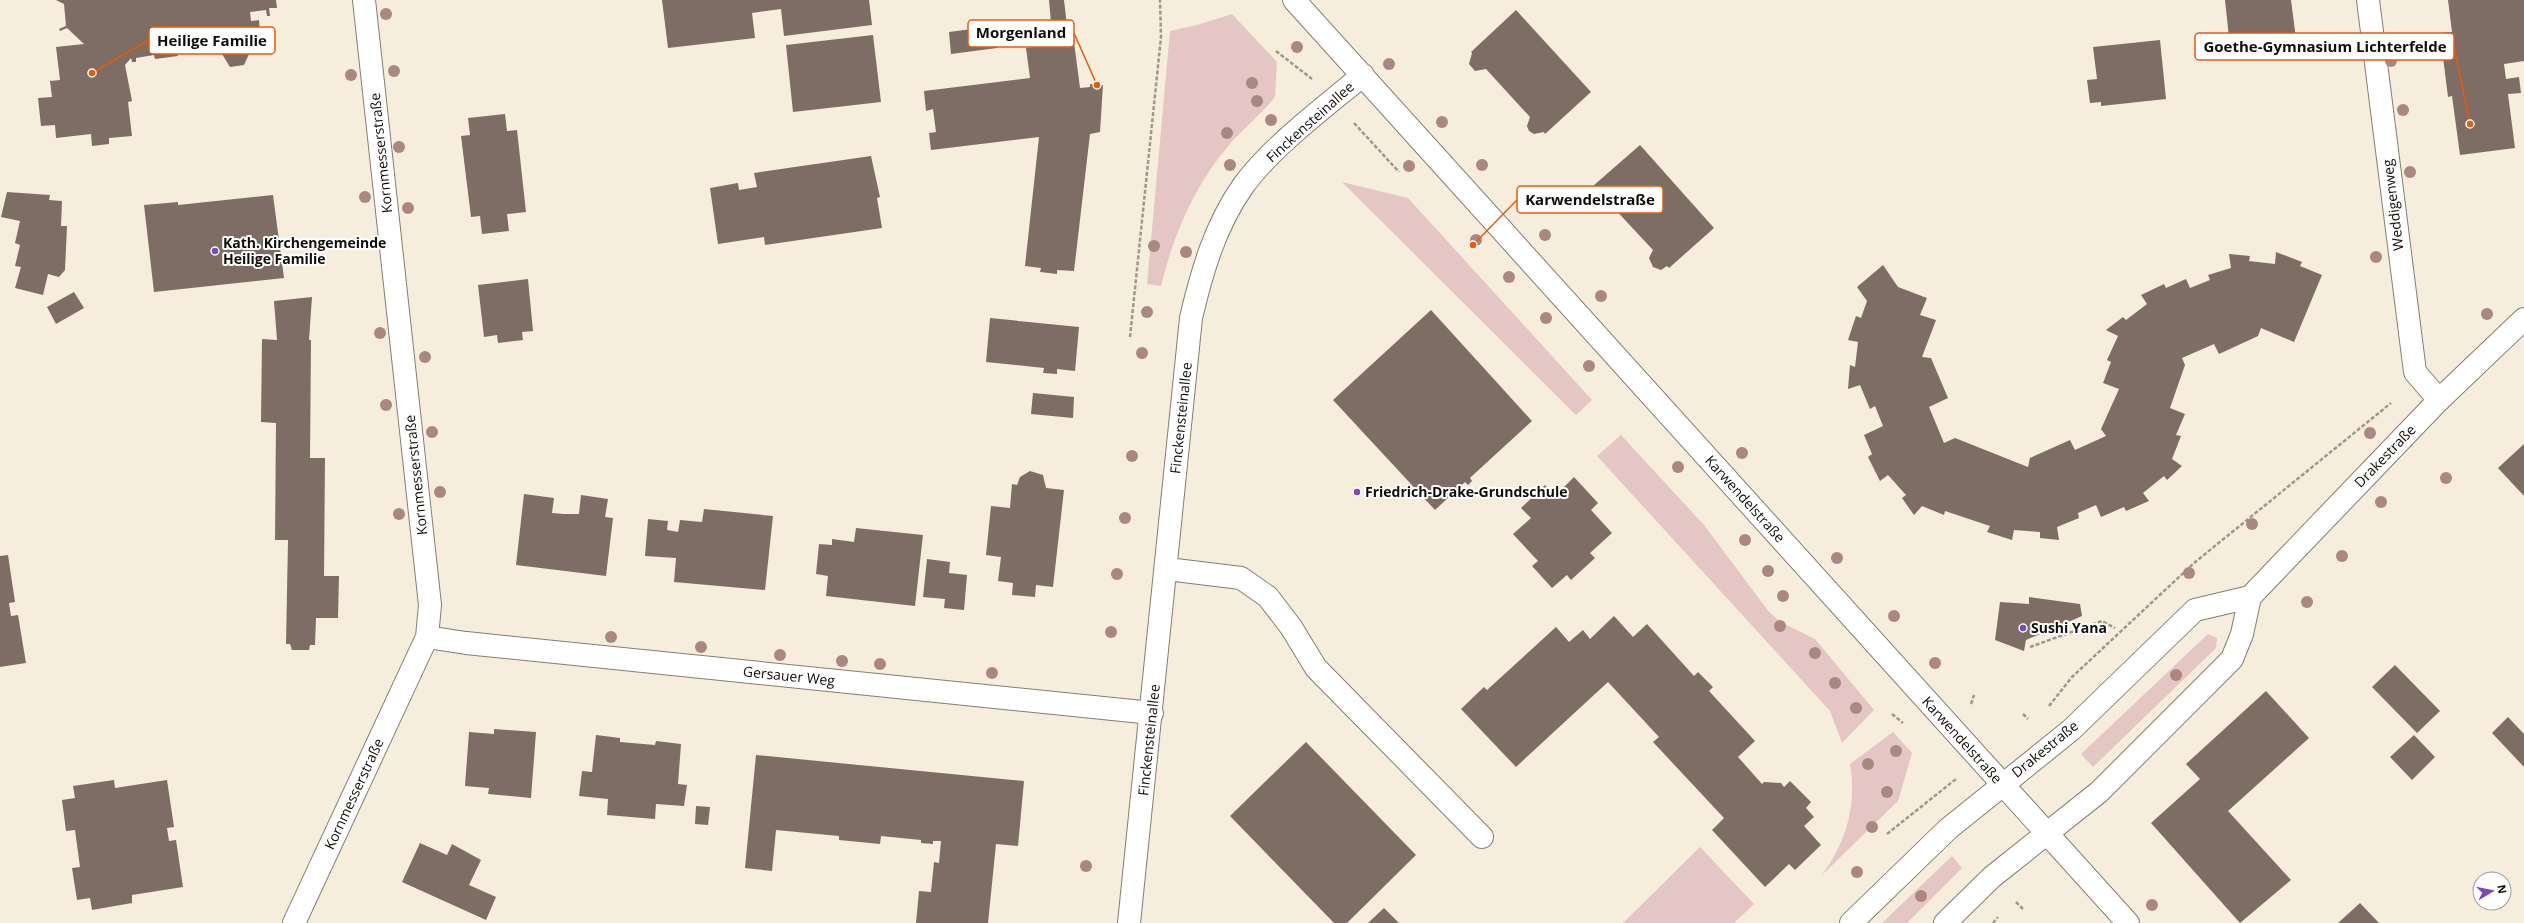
<svg xmlns="http://www.w3.org/2000/svg" width="2524" height="923" viewBox="0 0 2524 923" font-family="'Open Sans',sans-serif">
  <style>
    .green { fill: #e4c7c4 }
    .building { fill: #7d6d64 }
    .lines { fill: none; stroke-linecap: round; stroke-linejoin: round }
    .minor-casing { stroke: #867d6f; stroke-width: 24 }
    .major-casing { stroke: #867d6f; stroke-width: 24 }
    .path { stroke: #9e978c; stroke-width: 2.5; stroke-dasharray: 4 2; stroke-linecap: butt }
    .minor { stroke: #fff; stroke-width: 22 }
    .major { stroke: #fff; stroke-width: 22 }
    .tree { fill: #a88880 }
    .poi-dot { fill: #7a49c0; stroke: #fff; stroke-width: 1.5 }
    .labels { text-anchor: middle; stroke-width: 4; stroke-linejoin: round; paint-order: stroke }
    .street-label { font-size: 14px; fill: #100d08; stroke: #fff }
    .poi-label { font-size: 14px; font-weight: bold; fill: #100d08; stroke: #fff; text-anchor: start }
    .leader { fill: none; stroke: #e8590c; stroke-width: 1.5 }
    .callout-dot { fill: #e8590c; stroke: #fff; stroke-width: 1.5 }
    .callout { fill: #fff; stroke: #e8590c; stroke-width: 1.5 }
    .callout-label { font-size: 15px; text-anchor: middle; font-weight: bold; fill: #100d08 }
  </style>
  <rect width="100%" height="100%" fill="#f6eddd"/>
  <path class="green" d="M1232,14L1277,62L1275,96C1272,104 1237,135 1229,145C1195,185 1173,235 1161,286L1147,284L1170,31L1197,25Z
    M1342,182L1408,198L1592,400L1576,415Z
    M1621,435L1704,525L1769,612L1781,622L1815,639L1874,710L1842,743L1830,711L1597,456Z
    M2208,634L2217,638L2216,648L2093,767L2081,754Z
    M1893,732L1912,753L1898,801L1821,876C1846,843 1857,806 1850,764Z
    M1700,847L1754,904L1734,923H1623Z
    M1952,856L1962,868L1907,923H1882Z"/>
  <path class="building" d="M56,0H276L277,8H269L270,16H267L266,10L250,12L251,21L259,20L261,42H255V47L247,48L250,52L244,65L230,67L222,54L224,51L221,47L202,49L203,54H199V49L177,52L178,56L155,59L154,55L136,58V62H132L131,58L125,65L132,101L128,102L132,136L109,138V144L92,146L91,134L56,138L55,125L41,126L38,98L52,97L50,81L60,80L56,47L84,44L67,28L60,31L59,29L66,26L64,4Z
    M662,0H869L872,25L784,36L781,9L752,13L755,38L668,48Z
    M1049,0H1064L1069,43L1074,42L1080,88L1090,87V84L1103,85L1100,132L1090,134L1074,271L1057,270V274L1040,272L1041,268L1025,266L1039,137L931,150L929,133L936,132L933,109L926,111L924,91L1030,78L1026,48L1053,45Z
    M2225,0H2291L2296,39L2230,47Z
    M2448,0H2524V61L2504,64L2506,79L2519,77L2521,93L2508,94L2515,148L2460,155L2452,96L2448,97L2440,33L2452,32Z
    M1516,10L1591,92L1545,134L1544,132L1534,134L1529,131L1527,126L1530,117L1486,69L1475,71L1469,64L1472,53L1471,52Z
    M995,26L997,48L951,54L949,32Z
    M873,35L881,102L793,112L786,45Z
    M2160,40L2166,99L2101,106V102L2090,103L2087,80L2097,79L2093,47Z
    M505,114L507,131L517,130L526,212L507,214L509,231L482,234L480,216L471,217L461,136L470,135L468,118Z
    M1640,145L1714,228L1669,268L1667,266L1661,270L1653,267L1649,258L1653,250L1611,205L1601,208L1592,200L1593,194L1596,189L1593,186Z
    M871,156L880,197L877,198L882,228L765,245L764,237L718,244L710,188L738,183L739,190L757,187L754,173Z
    M7,192L50,195L49,200L62,201L61,226H67L65,270L59,277L48,274L43,295L15,288L21,267L15,266L20,245L15,243L20,221L1,217Z
    M273,195L284,278L154,292L144,205L178,202V205Z
    M2276,252L2302,262L2300,266L2322,275L2294,342L2261,328L2258,336L2219,354L2214,344L2182,358L2185,365L2170,408L2185,414L2176,435L2181,436L2172,459L2182,466L2167,480L2164,476L2143,493L2149,501L2126,511L2124,507L2101,517L2096,505L2078,513L2079,518L2057,527L2059,540L2040,538V532L2014,530L2012,540L1987,532L1990,526L1945,511L1944,515L1922,506L1914,515L1902,498L1906,495L1888,475L1880,481L1868,457L1872,454L1864,435L1883,426L1875,406L1870,409L1860,385L1848,389L1850,365L1855,367L1858,342L1848,340L1856,316L1861,318L1867,301L1857,287L1883,265L1898,287L1927,298L1920,315L1936,320L1922,357L1931,358L1948,398L1929,407L1944,443L1955,438L2028,467L2030,458L2070,440L2075,450L2106,436L2101,429L2119,389L2103,383L2111,362L2107,360L2118,336L2106,330L2123,317L2126,320L2147,304L2141,295L2164,284L2166,288L2186,279L2190,288L2210,280L2208,275L2231,268L2229,254L2250,256L2249,261L2275,264Z
    M528,279L533,331L522,332L523,340L498,343L497,335L484,337L478,285Z
    M74,292L84,308L56,324L47,307Z
    M312,297L309,340H311L310,458H325L324,576H339L338,618H316L315,645H310L309,650H292L290,644H286L288,540H275L276,423L261,422L262,339L277,340L274,301Z
    M1431,310L1532,421L1472,476L1470,478L1472,481L1468,485L1465,482L1435,510L1333,400Z
    M990,318L1079,327L1075,371L1057,369V374L1043,373L1044,368L986,362Z
    M1033,393L1074,397L1073,418L1031,414Z
    M2524,444V496L2498,468Z
    M1030,471L1043,475L1046,488L1064,490L1053,587L1036,585L1035,597L1012,595L1013,583L998,581L1001,557L986,555L991,506L1010,508L1012,484L1017,485L1020,477Z
    M1574,477L1598,503L1591,510L1612,533L1590,553L1595,558L1571,580L1567,575L1552,588L1532,566L1538,561L1513,534L1531,518L1521,508L1545,485L1555,496Z
    M524,494L554,498L552,513L564,514H579L581,495L608,499L605,517L613,518L606,576L516,565Z
    M704,509L773,516L765,590L674,582L676,558L645,556L648,519L668,521L667,530L678,532L680,520L702,522Z
    M856,528L923,535L915,606L826,596L828,576L816,574L819,544L832,545V539L854,542Z
    M8,555L15,602L9,603L11,616L18,615L26,663L0,667V556Z
    M927,559L950,562L949,573L967,575L964,610L944,608L945,599L923,597Z
    M2029,597L2080,604L2082,616L2026,640L2024,651L1995,640L2000,602L2029,604Z
    M1614,616L1633,637L1647,624L1694,676L1698,672L1713,687L1709,691L1755,741L1738,757L1762,784L1764,782L1781,783L1784,787L1790,781L1811,802L1806,808L1814,817L1804,826L1821,845L1795,870L1789,864L1765,887L1712,830L1724,818L1653,742L1659,737L1608,682L1516,767L1461,709L1484,687L1487,690L1556,627L1569,642L1583,630L1590,639Z
    M2395,665L2440,711L2417,733L2372,687Z
    M2266,691L2309,738L2228,811L2291,880L2240,923L2151,823L2200,779L2186,764Z
    M2508,717L2524,734V767L2492,733Z
    M494,729L536,732L531,798L488,794L489,788L465,786L469,732L494,734Z
    M596,735L620,738V742L655,745L656,741L681,744L678,784L687,785L684,806L656,804L655,819L607,815L608,799L579,796L582,771L592,772Z
    M2414,735L2435,757L2412,780L2390,757Z
    M1306,742L1416,855L1347,923H1334L1230,816Z
    M756,755L1024,781L1018,846L996,844L988,923H916L919,891L931,892L934,862L939,863L941,841H933V844L921,843V840L881,836L880,844L839,840V836L776,830L772,871L745,868Z
    M114,780L115,788L167,780L174,827L167,828L169,841L176,840L183,887L132,895V903L92,910L90,898L77,900L72,868L80,867L75,830L66,831L62,800L75,798L73,786Z
    M696,806L710,807L708,825L695,824Z
    M420,843L447,855L452,844L481,860L469,885L496,897L486,920L402,882Z
    M2360,903L2379,923H2338Z
    M1384,908L1399,923H1368Z"/>
  <g class="lines">
    <defs>
      <path id="minor" d="M1294,0L2128,923
        M2368,0L2415,372L2439,400
        M1167,569L1241,578L1268,597L1291,627L1316,668L1482,837
        M427,637L466,643L1152,713
        M294,923L427,637L430,605L364,0
        M1129,923L1191,318C1202,271 1215,226 1243,186C1272,146 1325,107 1363,75"/>
      <path id="major" d="M1851,923L1948,829L2071,730L2195,610L2250,597
        M1945,923L1992,877L2099,792L2232,659L2242,634L2250,597L2439,400L2524,319"/>
    </defs>
    <use href="#minor" class="minor-casing"/>
    <use href="#major" class="major-casing"/>
    <path class="path" d="M1276,51L1312,79
      M1354,123L1399,172
      M1130,337L1161,37L1160,0
      M2030,647L2102,621L2115,628
      M1971,704L1974,695
      M2049,706L2072,677L2194,563L2391,403
      M1892,714L1903,723
      M2023,714L2028,719
      M1887,834L1956,779
      M2016,902L2023,909
      M1993,923L1998,917"/>
    <use href="#minor" class="minor"/>
    <use href="#major" class="major"/>
  </g>
  <g class="tree">
    <circle cx="386" cy="14" r="6"/>
    <circle cx="1297" cy="47" r="6"/>
    <circle cx="2391" cy="61" r="6"/>
    <circle cx="1389" cy="64" r="6"/>
    <circle cx="394" cy="71" r="6"/>
    <circle cx="351" cy="75" r="6"/>
    <circle cx="1252" cy="83" r="6"/>
    <circle cx="1257" cy="101" r="6"/>
    <circle cx="2403" cy="110" r="6"/>
    <circle cx="1271" cy="120" r="6"/>
    <circle cx="1442" cy="122" r="6"/>
    <circle cx="1227" cy="133" r="6"/>
    <circle cx="399" cy="147" r="6"/>
    <circle cx="1230" cy="165" r="6"/>
    <circle cx="1482" cy="165" r="6"/>
    <circle cx="1409" cy="166" r="6"/>
    <circle cx="2410" cy="172" r="6"/>
    <circle cx="365" cy="197" r="6"/>
    <circle cx="408" cy="208" r="6"/>
    <circle cx="1545" cy="235" r="6"/>
    <circle cx="1476" cy="240" r="6"/>
    <circle cx="1154" cy="246" r="6"/>
    <circle cx="1186" cy="252" r="6"/>
    <circle cx="2376" cy="257" r="6"/>
    <circle cx="1509" cy="277" r="6"/>
    <circle cx="1601" cy="296" r="6"/>
    <circle cx="1147" cy="312" r="6"/>
    <circle cx="2487" cy="314" r="6"/>
    <circle cx="1546" cy="318" r="6"/>
    <circle cx="380" cy="333" r="6"/>
    <circle cx="1142" cy="353" r="6"/>
    <circle cx="425" cy="357" r="6"/>
    <circle cx="1589" cy="366" r="6"/>
    <circle cx="386" cy="405" r="6"/>
    <circle cx="432" cy="432" r="6"/>
    <circle cx="2370" cy="433" r="6"/>
    <circle cx="1742" cy="453" r="6"/>
    <circle cx="1132" cy="456" r="6"/>
    <circle cx="1678" cy="467" r="6"/>
    <circle cx="2446" cy="478" r="6"/>
    <circle cx="440" cy="492" r="6"/>
    <circle cx="2381" cy="502" r="6"/>
    <circle cx="399" cy="514" r="6"/>
    <circle cx="1125" cy="518" r="6"/>
    <circle cx="2252" cy="524" r="6"/>
    <circle cx="1745" cy="540" r="6"/>
    <circle cx="2342" cy="556" r="6"/>
    <circle cx="1837" cy="558" r="6"/>
    <circle cx="1768" cy="571" r="6"/>
    <circle cx="2189" cy="573" r="6"/>
    <circle cx="1117" cy="574" r="6"/>
    <circle cx="1783" cy="596" r="6"/>
    <circle cx="2307" cy="602" r="6"/>
    <circle cx="1894" cy="616" r="6"/>
    <circle cx="1780" cy="626" r="6"/>
    <circle cx="1111" cy="632" r="6"/>
    <circle cx="611" cy="637" r="6"/>
    <circle cx="701" cy="647" r="6"/>
    <circle cx="1815" cy="653" r="6"/>
    <circle cx="780" cy="655" r="6"/>
    <circle cx="842" cy="661" r="6"/>
    <circle cx="1935" cy="663" r="6"/>
    <circle cx="880" cy="664" r="6"/>
    <circle cx="992" cy="673" r="6"/>
    <circle cx="2176" cy="675" r="6"/>
    <circle cx="1835" cy="683" r="6"/>
    <circle cx="1856" cy="708" r="6"/>
    <circle cx="1896" cy="751" r="6"/>
    <circle cx="1868" cy="764" r="6"/>
    <circle cx="1887" cy="792" r="6"/>
    <circle cx="1872" cy="827" r="6"/>
    <circle cx="1086" cy="866" r="6"/>
    <circle cx="1857" cy="872" r="6"/>
    <circle cx="1921" cy="896" r="6"/>
    <circle cx="2152" cy="905" r="6"/>
  </g>
  <g class="poi-dot">
    <circle cx="215" cy="251" r="4"/>
    <circle cx="1357" cy="492" r="4"/>
    <circle cx="2023" cy="628" r="4"/>
  </g>
  <g class="labels">
    <g class="street-label">
      <text transform="translate(1310 122) rotate(-42)" y="5">Finckensteinallee</text>
      <text transform="translate(381 153) rotate(-96)" y="5">Kornmesserstraße</text>
      <text transform="translate(2393 205) rotate(-97)" y="5">Weddigenweg</text>
      <text transform="translate(1181 418) rotate(-84)" y="5">Finckensteinallee</text>
      <text transform="translate(2385 456) rotate(-46)" y="5">Drakestraße</text>
      <text transform="translate(416 475) rotate(-96)" y="5">Kornmesserstraße</text>
      <text transform="translate(1745 499) rotate(48)" y="5">Karwendelstraße</text>
      <text transform="translate(789 676) rotate(6)" y="5">Gersauer Weg</text>
      <text transform="translate(1149 740) rotate(-84)" y="5">Finckensteinallee</text>
      <text transform="translate(1962 740) rotate(48)" y="5">Karwendelstraße</text>
      <text transform="translate(2045 749) rotate(-39)" y="5">Drakestraße</text>
      <text transform="translate(354 794) rotate(-65)" y="5">Kornmesserstraße</text>
    </g>
    <g class="poi-label">
      <text x="223" y="248">Kath. Kirchengemeinde<tspan x="223" dy="16">Heilige Familie</tspan></text>
      <text x="1365" y="497">Friedrich-Drake-Grundschule</text>
      <text x="2031" y="633">Sushi Yana</text>
    </g>
  </g>
  <path class="leader" d="M1097 85L1074 33M92 73L149 40M2470 124L2454 46M1473 245L1517 200"/>
  <g class="callout-dot">
    <circle cx="1097" cy="85" r="4"/>
    <circle cx="92" cy="73" r="4"/>
    <circle cx="2470" cy="124" r="4"/>
    <circle cx="1473" cy="245" r="4"/>
  </g>
  <g class="callout">
    <rect x="968" y="20" width="106" height="27" rx="4"/>
    <rect x="149" y="27" width="126" height="27" rx="4"/>
    <rect x="2195" y="33" width="259" height="27" rx="4"/>
    <rect x="1517" y="186" width="146" height="27" rx="4"/>
  </g>
  <g class="callout-label">
    <text x="1021" y="38">Morgenland</text>
    <text x="212" y="46">Heilige Familie</text>
    <text x="2325" y="52">Goethe-Gymnasium Lichterfelde</text>
    <text x="1590" y="205">Karwendelstraße</text>
  </g>
  <g transform="translate(2492 891) rotate(80)"><circle r="19" fill="#ffffff" stroke="#9f9e9c"/>
  <path d="M0-3L7 15L0 10L-7 15Z" fill="#7a49c0"/>
  <text y="-6" font-size="11" font-weight="bold" text-anchor="middle" fill="#100d08">N</text>
  </g>
</svg>
